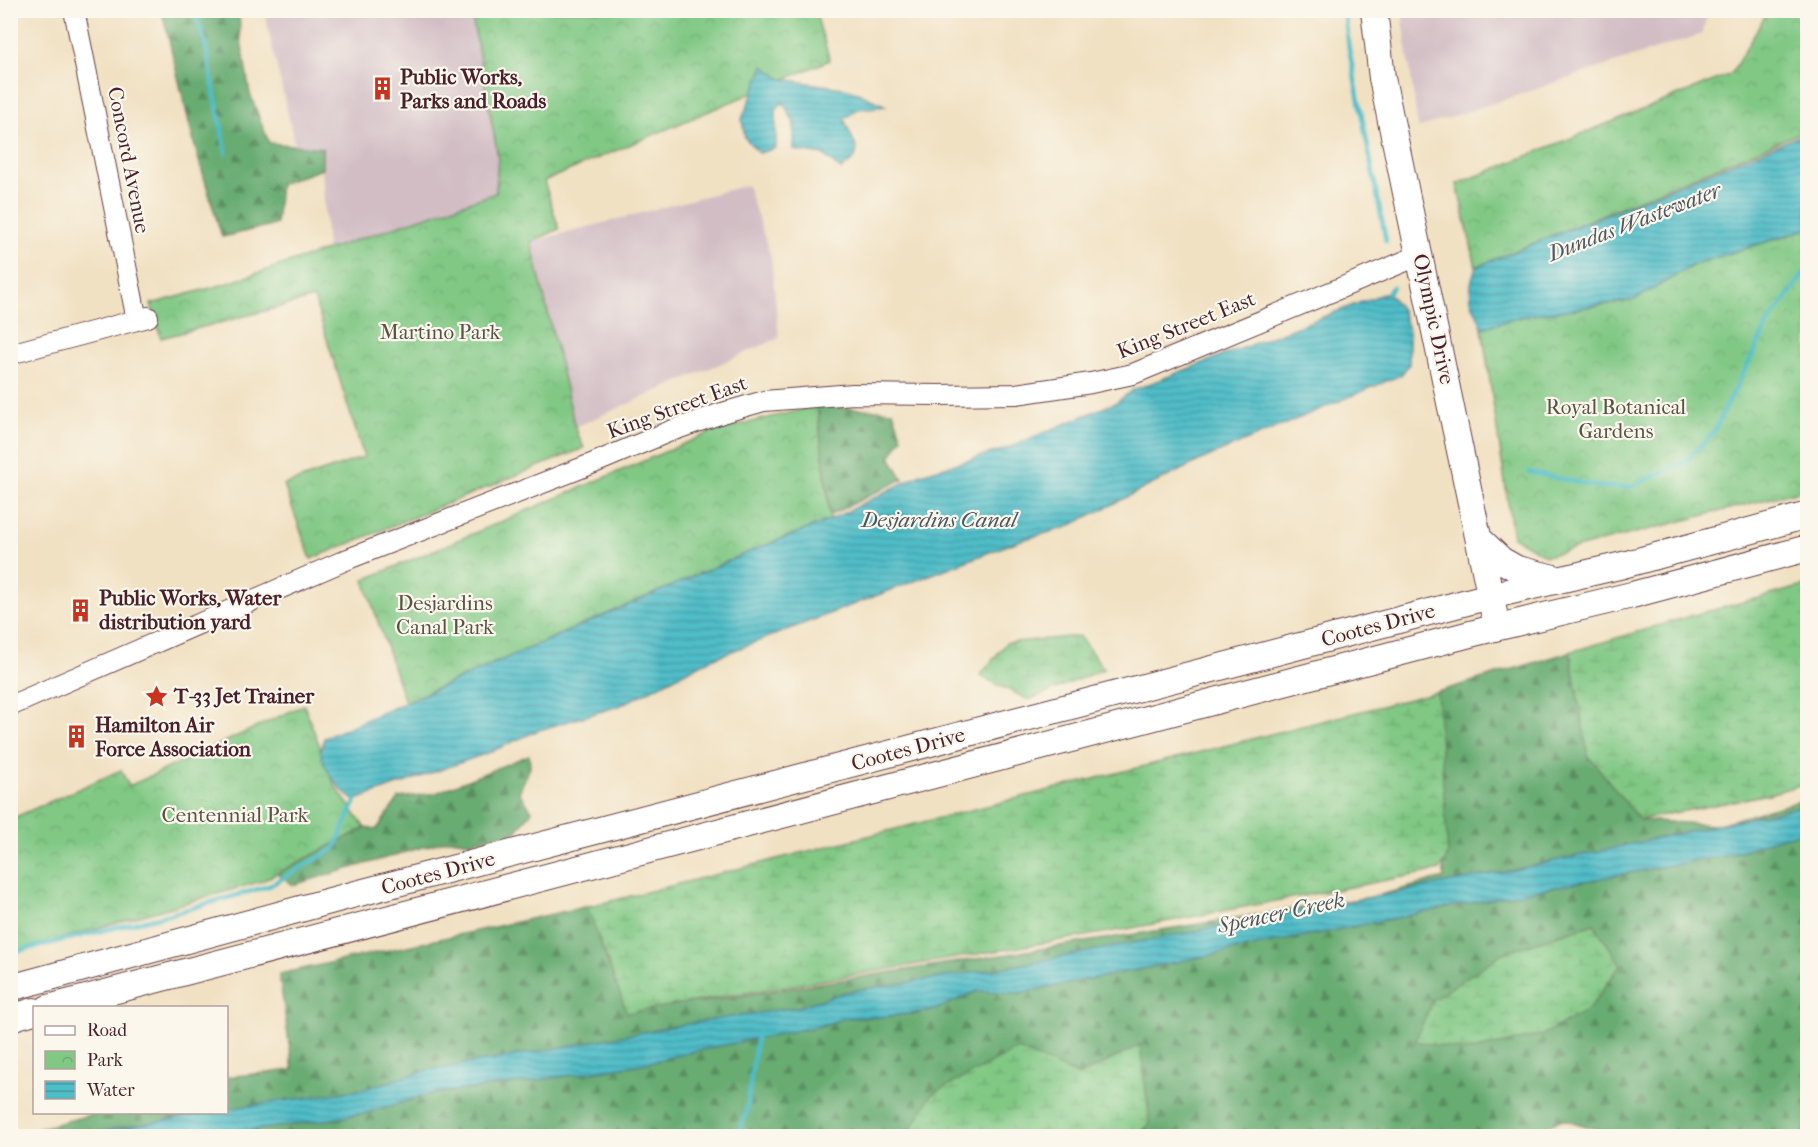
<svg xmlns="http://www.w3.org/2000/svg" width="1818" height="1147" viewBox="0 0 1818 1147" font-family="'IM FELL French Canon',serif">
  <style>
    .industrial { fill: #d2bdc5 }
    .forest { fill: url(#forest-firs); stroke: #59664e; stroke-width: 1.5 }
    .wetland { fill: url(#wetland-marsh); stroke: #657458; stroke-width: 1.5 }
    .park { fill: url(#park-crowns); stroke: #657458; stroke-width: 1.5 }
    .water { fill: url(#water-rules); stroke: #4c6e7a; stroke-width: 1.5 }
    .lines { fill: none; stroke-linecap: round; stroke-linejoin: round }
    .stream { stroke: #4fbdc8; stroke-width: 4.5 }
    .minor-casing { stroke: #633c42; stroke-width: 22 }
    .major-casing { stroke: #633c42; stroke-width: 28 }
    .minor { stroke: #fff; stroke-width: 20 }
    .major { stroke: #fff; stroke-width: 26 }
    .labels { text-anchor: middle; stroke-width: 4.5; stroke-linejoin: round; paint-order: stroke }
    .poi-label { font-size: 21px; font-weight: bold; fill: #4a1f2b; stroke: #fbf7ec; text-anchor: start }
    .street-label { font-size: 21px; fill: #4a1f2b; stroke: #fbf7ec }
    .park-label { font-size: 21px; fill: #5a5246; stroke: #fbf7ec }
    .water-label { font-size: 22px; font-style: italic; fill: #4c5662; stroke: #fbf7ec }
  </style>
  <defs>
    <pattern id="forest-firs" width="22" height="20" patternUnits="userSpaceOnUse" patternTransform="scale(1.5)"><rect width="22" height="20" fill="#68ac72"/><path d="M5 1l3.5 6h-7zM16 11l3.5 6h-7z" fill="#588b5e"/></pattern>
    <pattern id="wetland-marsh" width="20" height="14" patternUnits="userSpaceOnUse" patternTransform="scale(1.5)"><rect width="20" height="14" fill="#80c884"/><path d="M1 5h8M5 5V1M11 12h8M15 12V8" fill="none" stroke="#70ab72"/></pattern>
    <pattern id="park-crowns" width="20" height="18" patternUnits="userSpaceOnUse" patternTransform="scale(1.5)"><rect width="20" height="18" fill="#80c884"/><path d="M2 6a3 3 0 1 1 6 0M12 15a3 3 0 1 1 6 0" fill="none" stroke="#70ab72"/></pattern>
    <pattern id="water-rules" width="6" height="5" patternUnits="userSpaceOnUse" patternTransform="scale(1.5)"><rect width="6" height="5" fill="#4fbdc8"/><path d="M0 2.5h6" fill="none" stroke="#4499a3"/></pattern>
  </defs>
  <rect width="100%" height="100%" fill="#fbf7ec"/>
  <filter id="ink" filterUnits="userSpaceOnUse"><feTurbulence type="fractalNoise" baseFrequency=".0167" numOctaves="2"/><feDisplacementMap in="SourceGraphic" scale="12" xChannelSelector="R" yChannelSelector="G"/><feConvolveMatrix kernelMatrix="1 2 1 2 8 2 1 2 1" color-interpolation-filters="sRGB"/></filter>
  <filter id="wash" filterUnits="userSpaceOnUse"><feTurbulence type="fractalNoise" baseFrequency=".008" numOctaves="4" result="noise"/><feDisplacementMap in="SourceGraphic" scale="24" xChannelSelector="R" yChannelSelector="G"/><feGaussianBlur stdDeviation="1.35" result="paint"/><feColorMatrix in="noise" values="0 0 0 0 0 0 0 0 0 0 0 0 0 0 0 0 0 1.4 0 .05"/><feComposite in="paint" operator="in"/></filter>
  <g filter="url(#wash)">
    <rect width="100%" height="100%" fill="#f1e1c3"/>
    <path class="industrial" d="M264,11H471L498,156L496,193L327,250L322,169V148L295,145Z
      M1402,11V10L1708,11L1702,34L1418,128Z
      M747,185L771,257L779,338L575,427L531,242Z"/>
    <path class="forest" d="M162,11H239L240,34L250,94L269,143L322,148V169L280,184L276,224L222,237L195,147Z
      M817,406L893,411L902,438L890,457L903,479L830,515Z
      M1570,652L1577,685L1639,820L1715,825L1807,799V1136H1620L1563,1119L1520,1136H11L97,1113L226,1112L227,1077L293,1070L279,974L603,903L633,1003L701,1002L1372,897L1444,878L1437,692Z
      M529,755L530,767L519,792L532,811L516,832L469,842L451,839L293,885L277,873L365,828L377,829L399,798L436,793Z"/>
    <path class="wetland" d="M1807,585V783L1769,794L1639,820L1588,755L1570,652L1694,615Z
      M1079,636L1104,669L1029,700L980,676L1006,643Z
      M1437,692L1448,855L1440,870L1127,929L627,1013L587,907Z
      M1594,924L1621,965L1588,1010L1542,1035L1466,1051L1415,1041L1433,1000L1503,953Z
      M1140,1045L1150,1123L1138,1136H907L932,1094L1018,1049L1079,1076Z"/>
    <path class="park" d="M471,11H815L830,60L544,181L559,229L531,242L575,427L584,448L311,559L284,485L364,457L314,298L161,338L151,304L225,284L496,193L498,156Z
      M1768,11H1807V130L1476,267L1457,184L1731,74Z
      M1807,229V489L1546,556L1513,537L1482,328L1519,317L1634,300L1695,264Z
      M817,406L830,520L756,549L405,702L364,580L714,431Z
      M304,705L335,786L365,828L262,881L11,953V819L121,770L129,786Z"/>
    <path class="water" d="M764,66L782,79L849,89L886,106L858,109L844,119L857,149L855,158L841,170L824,155L794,150V123L783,102L776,110V148L759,153L745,138L742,119Z
      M1807,133V229L1695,264L1634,300L1519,317L1482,328C1480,318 1474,310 1471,300C1469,289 1472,277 1476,267Z
      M1388,292L1402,311L1409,333V364L1401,375L1203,459L1065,528L1021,540L709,660L619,706L539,730L490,752L356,800C342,796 322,767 321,752C321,748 323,742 324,738L756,549L830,520L921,474L1003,450L1117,402L1133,390Z
      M1807,805V831L1775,839L1732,854L1526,892L1021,993L977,991L935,1010L885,1017L846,1018L820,1026L695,1051L648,1063L528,1082L431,1094L363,1114L325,1120L217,1136H84L97,1132L208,1113L226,1112L227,1109L240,1107L360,1090L428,1070L503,1058L692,1023L798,1007L846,992L1003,968L1514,870Z"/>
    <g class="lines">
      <path class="stream" d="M194,10L205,42L226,153
        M1344,10L1349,49L1386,241
        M1388,292L1393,287
        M1529,472L1600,487H1630L1685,462L1713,433L1769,322L1808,268
        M10,953L167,915L269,886L335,848L356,800
        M731,1136L737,1134L746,1114L757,1035"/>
    </g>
  </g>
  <g filter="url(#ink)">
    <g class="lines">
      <defs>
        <path id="minor" d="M74,10L137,320
          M10,354L148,317
          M10,706L348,559L594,463L668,432L722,413L764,401L853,394L938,395L1016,394L1091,383L1133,374L1420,255"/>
        <path id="major" d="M1374,10L1382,78L1494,613
          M1479,539L1501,560L1517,569L1554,578
          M10,988L352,895L1490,596L1623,565L1808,515
          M48,1008L1474,633L1632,595L1808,548
          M10,1018L34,1011"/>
      </defs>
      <use href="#minor" class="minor-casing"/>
      <use href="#major" class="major-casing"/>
      <use href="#minor" class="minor"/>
      <use href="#major" class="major"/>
    </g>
  </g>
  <defs>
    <symbol id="building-bare" viewBox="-9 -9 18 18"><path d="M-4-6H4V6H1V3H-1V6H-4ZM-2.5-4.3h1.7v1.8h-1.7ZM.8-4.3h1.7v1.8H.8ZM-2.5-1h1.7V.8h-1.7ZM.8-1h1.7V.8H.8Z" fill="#c8321e" stroke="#fbf7ec" stroke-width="2.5" paint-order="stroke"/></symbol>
    <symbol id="sight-bare" viewBox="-9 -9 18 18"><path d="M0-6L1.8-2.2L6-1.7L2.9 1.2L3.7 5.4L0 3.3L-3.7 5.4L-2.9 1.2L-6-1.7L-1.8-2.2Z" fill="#c8321e" stroke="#fbf7ec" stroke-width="2.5" paint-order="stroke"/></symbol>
  </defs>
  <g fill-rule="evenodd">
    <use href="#building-bare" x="366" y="72" width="33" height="33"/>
    <use href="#building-bare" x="64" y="594" width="33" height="33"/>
    <use href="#sight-bare" x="140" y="680" width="33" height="33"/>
    <use href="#building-bare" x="60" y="720" width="33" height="33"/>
  </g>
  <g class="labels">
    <g class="poi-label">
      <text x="400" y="84">Public Works,<tspan x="400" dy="24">Parks and Roads</tspan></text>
      <text x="99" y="605">Public Works, Water<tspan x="99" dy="24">distribution yard</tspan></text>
      <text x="174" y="703">T-33 Jet Trainer</text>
      <text x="95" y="732">Hamilton Air<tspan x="95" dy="24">Force Association</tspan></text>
    </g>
    <g class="street-label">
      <text transform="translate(129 160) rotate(79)" y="7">Concord Avenue</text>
      <text transform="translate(1434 319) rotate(78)" y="7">Olympic Drive</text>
      <text transform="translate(1186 325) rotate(-22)" y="7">King Street East</text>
      <text transform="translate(677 407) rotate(-20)" y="7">King Street East</text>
      <text transform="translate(1378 625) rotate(-15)" y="7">Cootes Drive</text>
      <text transform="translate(908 749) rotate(-15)" y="7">Cootes Drive</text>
      <text transform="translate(438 873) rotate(-15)" y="7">Cootes Drive</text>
    </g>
    <g class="park-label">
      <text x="440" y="339">Martino Park</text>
      <text x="1616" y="414">Royal Botanical<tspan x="1616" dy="24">Gardens</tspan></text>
      <text x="445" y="610">Desjardins<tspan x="445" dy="24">Canal Park</tspan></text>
      <text x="235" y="822">Centennial Park</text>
    </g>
    <g class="water-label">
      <text transform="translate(1634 221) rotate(-21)" y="8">Dundas Wastewater</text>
      <text x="939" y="527">Desjardins Canal</text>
      <text transform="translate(1281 912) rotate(-12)" y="8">Spencer Creek</text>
    </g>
  </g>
  <rect width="1818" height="1147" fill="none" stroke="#fbf7ec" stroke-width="36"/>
  <rect x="33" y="1006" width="195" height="108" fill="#fbf7ec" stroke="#b4a19f" stroke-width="1.5"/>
  <rect x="45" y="1026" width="30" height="9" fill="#ffffff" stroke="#b4a19f" stroke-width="1.5"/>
  <text x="87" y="1036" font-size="18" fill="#4a1f2b">Road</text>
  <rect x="45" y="1051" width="30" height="18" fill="url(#park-crowns)" stroke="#b4a19f" stroke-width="1.5"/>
  <text x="87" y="1066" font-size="18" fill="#4a1f2b">Park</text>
  <rect x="45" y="1081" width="30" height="18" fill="url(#water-rules)" stroke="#b4a19f" stroke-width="1.5"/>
  <text x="87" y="1096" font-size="18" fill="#4a1f2b">Water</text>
</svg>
